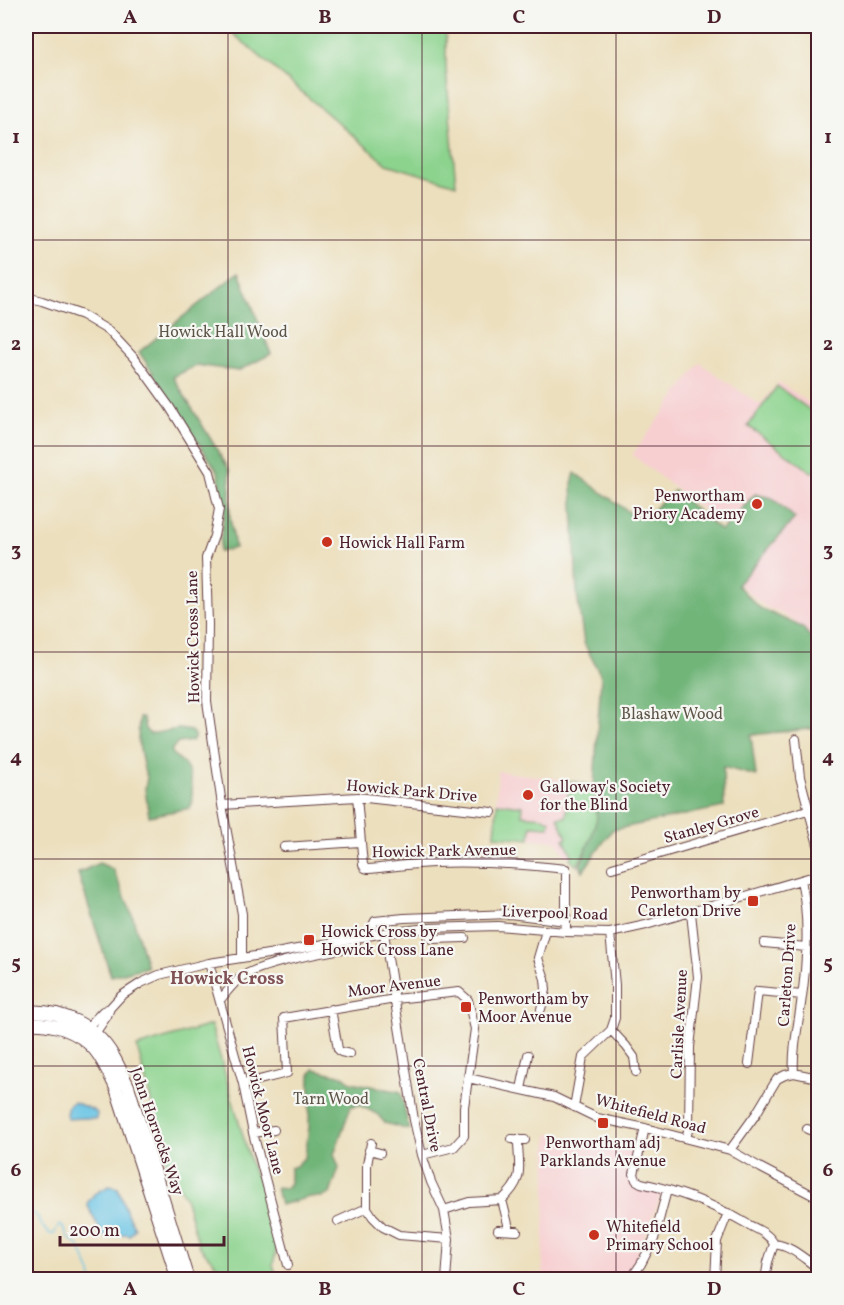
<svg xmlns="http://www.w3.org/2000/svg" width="844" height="1305" viewBox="0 0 844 1305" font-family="Vollkorn,serif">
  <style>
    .built { fill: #f7cfd1 }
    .green { fill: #8cd38e; stroke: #6b795c; stroke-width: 1.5 }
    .forest { fill: #71b579; stroke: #5e6a52; stroke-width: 1.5 }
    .water { fill: #66c3e4; stroke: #587188; stroke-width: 1.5 }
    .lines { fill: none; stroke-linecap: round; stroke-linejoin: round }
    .stream { stroke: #66c3e4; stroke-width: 1.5 }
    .minor-casing { stroke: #623c41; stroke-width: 10 }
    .highway-casing { stroke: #623c41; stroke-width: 14 }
    .minor { stroke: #fff; stroke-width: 8 }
    .highway { stroke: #fff; stroke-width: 12 }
    .grid { fill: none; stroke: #4a1f2b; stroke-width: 1.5; stroke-opacity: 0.55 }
    .poi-dot { fill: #c8321e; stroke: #f6f6f2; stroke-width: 2 }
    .labels { text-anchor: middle; stroke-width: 4.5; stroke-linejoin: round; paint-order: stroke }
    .park-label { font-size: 16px; fill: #5e5549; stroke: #f6f6f2 }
    .poi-label { font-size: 16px; fill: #4a1f2b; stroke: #f6f6f2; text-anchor: start }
    .street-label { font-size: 16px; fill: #4a1f2b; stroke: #f6f6f2 }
    .neighbourhood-label { font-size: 18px; font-weight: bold; fill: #805155; stroke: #f6f6f2 }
    .neatline { fill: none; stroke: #4a1f2b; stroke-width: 2 }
    .grid-label { font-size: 20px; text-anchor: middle; font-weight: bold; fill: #4a1f2b }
  </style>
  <rect width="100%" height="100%" fill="#f6f6f2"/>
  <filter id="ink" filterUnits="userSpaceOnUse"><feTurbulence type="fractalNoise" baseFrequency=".0167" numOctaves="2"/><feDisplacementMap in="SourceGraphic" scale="12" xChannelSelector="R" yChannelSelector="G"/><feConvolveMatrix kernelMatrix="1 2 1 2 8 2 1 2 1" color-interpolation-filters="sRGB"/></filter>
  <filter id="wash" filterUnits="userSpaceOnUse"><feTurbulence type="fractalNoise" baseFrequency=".008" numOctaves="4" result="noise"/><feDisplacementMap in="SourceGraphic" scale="24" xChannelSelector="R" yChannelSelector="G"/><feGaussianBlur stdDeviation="1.35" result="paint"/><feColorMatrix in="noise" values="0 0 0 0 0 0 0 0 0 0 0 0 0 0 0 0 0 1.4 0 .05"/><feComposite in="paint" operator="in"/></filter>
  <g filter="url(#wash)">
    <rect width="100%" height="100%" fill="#ecdfbd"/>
    <path class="built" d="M700,363L760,405L779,382L818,409V642L797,623L773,609L772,610L765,607L734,580L758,552L632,455Z
      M498,771L580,782L601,841L581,869L564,853L557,841L494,836Z
      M548,1134L633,1149L637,1183L663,1191L627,1279L542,1280Z"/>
    <path class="green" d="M224,26H446V68L456,185L387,164Z
      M777,386L818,416V465L813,473L748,426Z
      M570,781L594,786L597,819L591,839L577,866L570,859L572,855L564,839L567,838L558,817H566Z
      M497,803L523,806L522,815L543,817L550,821L549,827L531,826L530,839L495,836Z
      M211,1025L251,1164L254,1173L260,1180L277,1245L273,1265L278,1279H222L217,1266L199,1246L185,1197L168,1167L137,1047Z"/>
    <path class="forest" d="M239,272L271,354L238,371L197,365L173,377L230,471V516L235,548L219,552L225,508L218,472L139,352Z
      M575,473L636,517L645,516L674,491L721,531L755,494L772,498L795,518L737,585L760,608L802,627L818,646V700L814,706L818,709V728L751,735L756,776L723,767L724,807L612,830L583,871L580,865L591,839L597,818L594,786L601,676L584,643L577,594L572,483Z
      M139,718H143L145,729L150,734L179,729L191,731L195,736L192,741L178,743L172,749V754C176,757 181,760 184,764C191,772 195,798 190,808L149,816L145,789L147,777L144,769L138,740Z
      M99,863L113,869L132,914L147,967L111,976L78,873Z
      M314,1069L343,1076L351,1082L401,1092L409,1130L385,1123L377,1114L359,1105L351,1106L334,1154L339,1168L330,1194L323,1197H310L280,1205L276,1187L286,1188L290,1183V1168L296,1166L305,1157L309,1127L310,1075Z"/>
    <path class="water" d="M74,1102L93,1110L97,1113L96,1119L83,1118L68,1119L66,1114L68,1106Z
      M109,1186L118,1188L128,1216L135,1228L130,1235L125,1234L106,1238L100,1230L88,1206V1202L94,1194Z"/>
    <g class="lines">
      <path class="stream" d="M26,1208L38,1217L40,1224L50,1234H54L59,1225H62L68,1238L79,1246L91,1273L92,1280"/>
    </g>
  </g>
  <g filter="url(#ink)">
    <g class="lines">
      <defs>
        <path id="minor" d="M26,297L42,301L82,315L109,331L135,359L169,406L210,472L219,509L214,536L206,558L208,624L207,701L222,805L242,914V958
          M796,739L800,777L818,845
          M357,797L363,865L365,868L368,869C390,867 411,864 433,863C478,861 522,864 566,869V932
          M222,805L357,797L492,812
          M284,847L360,842
          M612,868L818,807
          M428,928L430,936L432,939L465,938
          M384,933L414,1120L422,1155L431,1182L444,1210L449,1239L446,1280
          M371,935L372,927L375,921L404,918L510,914L566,921
          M764,943L806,947
          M209,963L243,1084L253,1133L288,1265
          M220,1000C226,993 232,985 239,979C255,964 330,951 354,947L356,944L355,938
          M331,1009L338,1049L341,1052L350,1054
          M541,1009L546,990L545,979L538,958L546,931
          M611,1030L626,1046L634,1057L636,1072
          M84,1031L103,1011L110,1008L121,996L141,983L159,975L209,963L281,952L384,933L428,928L498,926L566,932L610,933L646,925L818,875
          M92,1038L107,1016L110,1008
          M749,1064L758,991L802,995
          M794,1073C792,1051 798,1027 801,1004C807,964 810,920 801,880
          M468,1078L554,1097L597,1118L645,1128L730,1150L761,1168L818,1198
          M243,1084L287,1073L284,1018L395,999L459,992L468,1000L475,1029L464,1107V1136L454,1147L422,1155
          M521,1089L528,1055
          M574,1107L583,1057L611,1030L615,1018V985L610,933
          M645,1128L634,1174L636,1180L641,1183C679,1191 715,1205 749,1225C759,1230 769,1234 774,1244C792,1246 804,1259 818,1268
          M807,1129L818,1133
          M253,1133L274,1130
          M686,1138L689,1127L690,1047L698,977L691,913
          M512,1139L525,1140
          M371,1143L367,1165V1208L373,1217L383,1227L399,1235L449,1239
          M369,1150L380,1153
          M730,1150L756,1114L777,1079L785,1075L794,1073L818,1078
          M502,1200L508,1224V1230
          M444,1210L469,1202L502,1200C526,1178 518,1168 518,1139
          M338,1221L367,1208
          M498,1230L517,1231
          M811,1263L818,1248
          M630,1280L641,1264L654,1239L667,1190
          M715,1280L717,1241L728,1213
          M765,1280L768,1262L774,1244"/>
        <path id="highway" d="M26,1012C61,1009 95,1025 113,1056C119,1066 123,1076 128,1086L188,1280
          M26,1024C51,1022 78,1030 95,1050C104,1061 110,1076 116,1088L178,1280"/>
      </defs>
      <use href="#minor" class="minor-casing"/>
      <use href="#highway" class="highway-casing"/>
      <use href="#minor" class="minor"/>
      <use href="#highway" class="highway"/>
    </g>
  </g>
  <path class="grid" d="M228,26V1280M422,26V1280M616,26V1280M26,240H818M26,446H818M26,652H818M26,859H818M26,1066H818"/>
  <g class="poi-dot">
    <circle cx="757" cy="504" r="6"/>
    <circle cx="327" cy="542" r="6"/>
    <circle cx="528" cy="795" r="6"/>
    <rect x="747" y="895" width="12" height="12" rx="3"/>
    <rect x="303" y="934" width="12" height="12" rx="3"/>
    <rect x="460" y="1001" width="12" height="12" rx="3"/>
    <rect x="597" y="1117" width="12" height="12" rx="3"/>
    <circle cx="594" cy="1235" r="6"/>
  </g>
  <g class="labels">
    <g class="park-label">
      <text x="223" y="337">Howick Hall Wood</text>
      <text x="672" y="719">Blashaw Wood</text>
      <text x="331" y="1104">Tarn Wood</text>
    </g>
    <g class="poi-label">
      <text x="745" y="501" text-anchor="end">Penwortham<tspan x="745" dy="18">Priory Academy</tspan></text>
      <text x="339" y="548">Howick Hall Farm</text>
      <text x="540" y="792">Galloway's Society<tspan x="540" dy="18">for the Blind</tspan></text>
      <text x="741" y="898" text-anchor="end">Penwortham by<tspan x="741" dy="18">Carleton Drive</tspan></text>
      <text x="321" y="937">Howick Cross by<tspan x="321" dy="18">Howick Cross Lane</tspan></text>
      <text x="478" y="1004">Penwortham by<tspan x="478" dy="18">Moor Avenue</tspan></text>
      <text x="603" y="1148" text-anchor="middle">Penwortham adj<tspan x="603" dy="18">Parklands Avenue</tspan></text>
      <text x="606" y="1232">Whitefield<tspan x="606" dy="18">Primary School</tspan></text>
    </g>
    <g class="street-label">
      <text transform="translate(192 637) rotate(-91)" y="6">Howick Cross Lane</text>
      <text transform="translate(412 790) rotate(5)" y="6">Howick Park Drive</text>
      <text transform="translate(711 824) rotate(-16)" y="6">Stanley Grove</text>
      <text transform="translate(444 850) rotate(-1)" y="6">Howick Park Avenue</text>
      <text transform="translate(555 912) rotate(2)" y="6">Liverpool Road</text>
      <text transform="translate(786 975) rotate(-86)" y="6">Carleton Drive</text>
      <text transform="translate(394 985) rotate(-7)" y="6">Moor Avenue</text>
      <text transform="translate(678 1024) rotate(-87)" y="6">Carlisle Avenue</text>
      <text transform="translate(428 1105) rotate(79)" y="6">Central Drive</text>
      <text transform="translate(264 1110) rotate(76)" y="6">Howick Moor Lane</text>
      <text transform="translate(651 1113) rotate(15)" y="6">Whitefield Road</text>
      <text transform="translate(158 1131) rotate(71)" y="6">John Horrocks Way</text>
    </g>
    <g class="neighbourhood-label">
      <text x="227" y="984">Howick Cross</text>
    </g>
  </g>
  <rect width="844" height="1305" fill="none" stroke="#f6f6f2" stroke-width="66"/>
  <path d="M60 1236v9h164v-9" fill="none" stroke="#4a1f2b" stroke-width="3"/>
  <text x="69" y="1236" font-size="18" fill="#4a1f2b" stroke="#f6f6f2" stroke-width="4.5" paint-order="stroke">200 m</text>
  <rect x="33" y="33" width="778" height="1239" class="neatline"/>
  <g class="grid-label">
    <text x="130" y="23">A</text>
    <text x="325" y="23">B</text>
    <text x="519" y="23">C</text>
    <text x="714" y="23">D</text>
    <text x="16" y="143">1</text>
    <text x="828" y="143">1</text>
    <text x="16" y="350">2</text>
    <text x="828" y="350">2</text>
    <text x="16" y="556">3</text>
    <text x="828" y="556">3</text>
    <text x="16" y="763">4</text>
    <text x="828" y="763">4</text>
    <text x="16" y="969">5</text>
    <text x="828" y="969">5</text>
    <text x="16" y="1176">6</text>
    <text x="828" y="1176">6</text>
    <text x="130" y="1295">A</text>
    <text x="325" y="1295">B</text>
    <text x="519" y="1295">C</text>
    <text x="714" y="1295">D</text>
  </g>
</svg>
